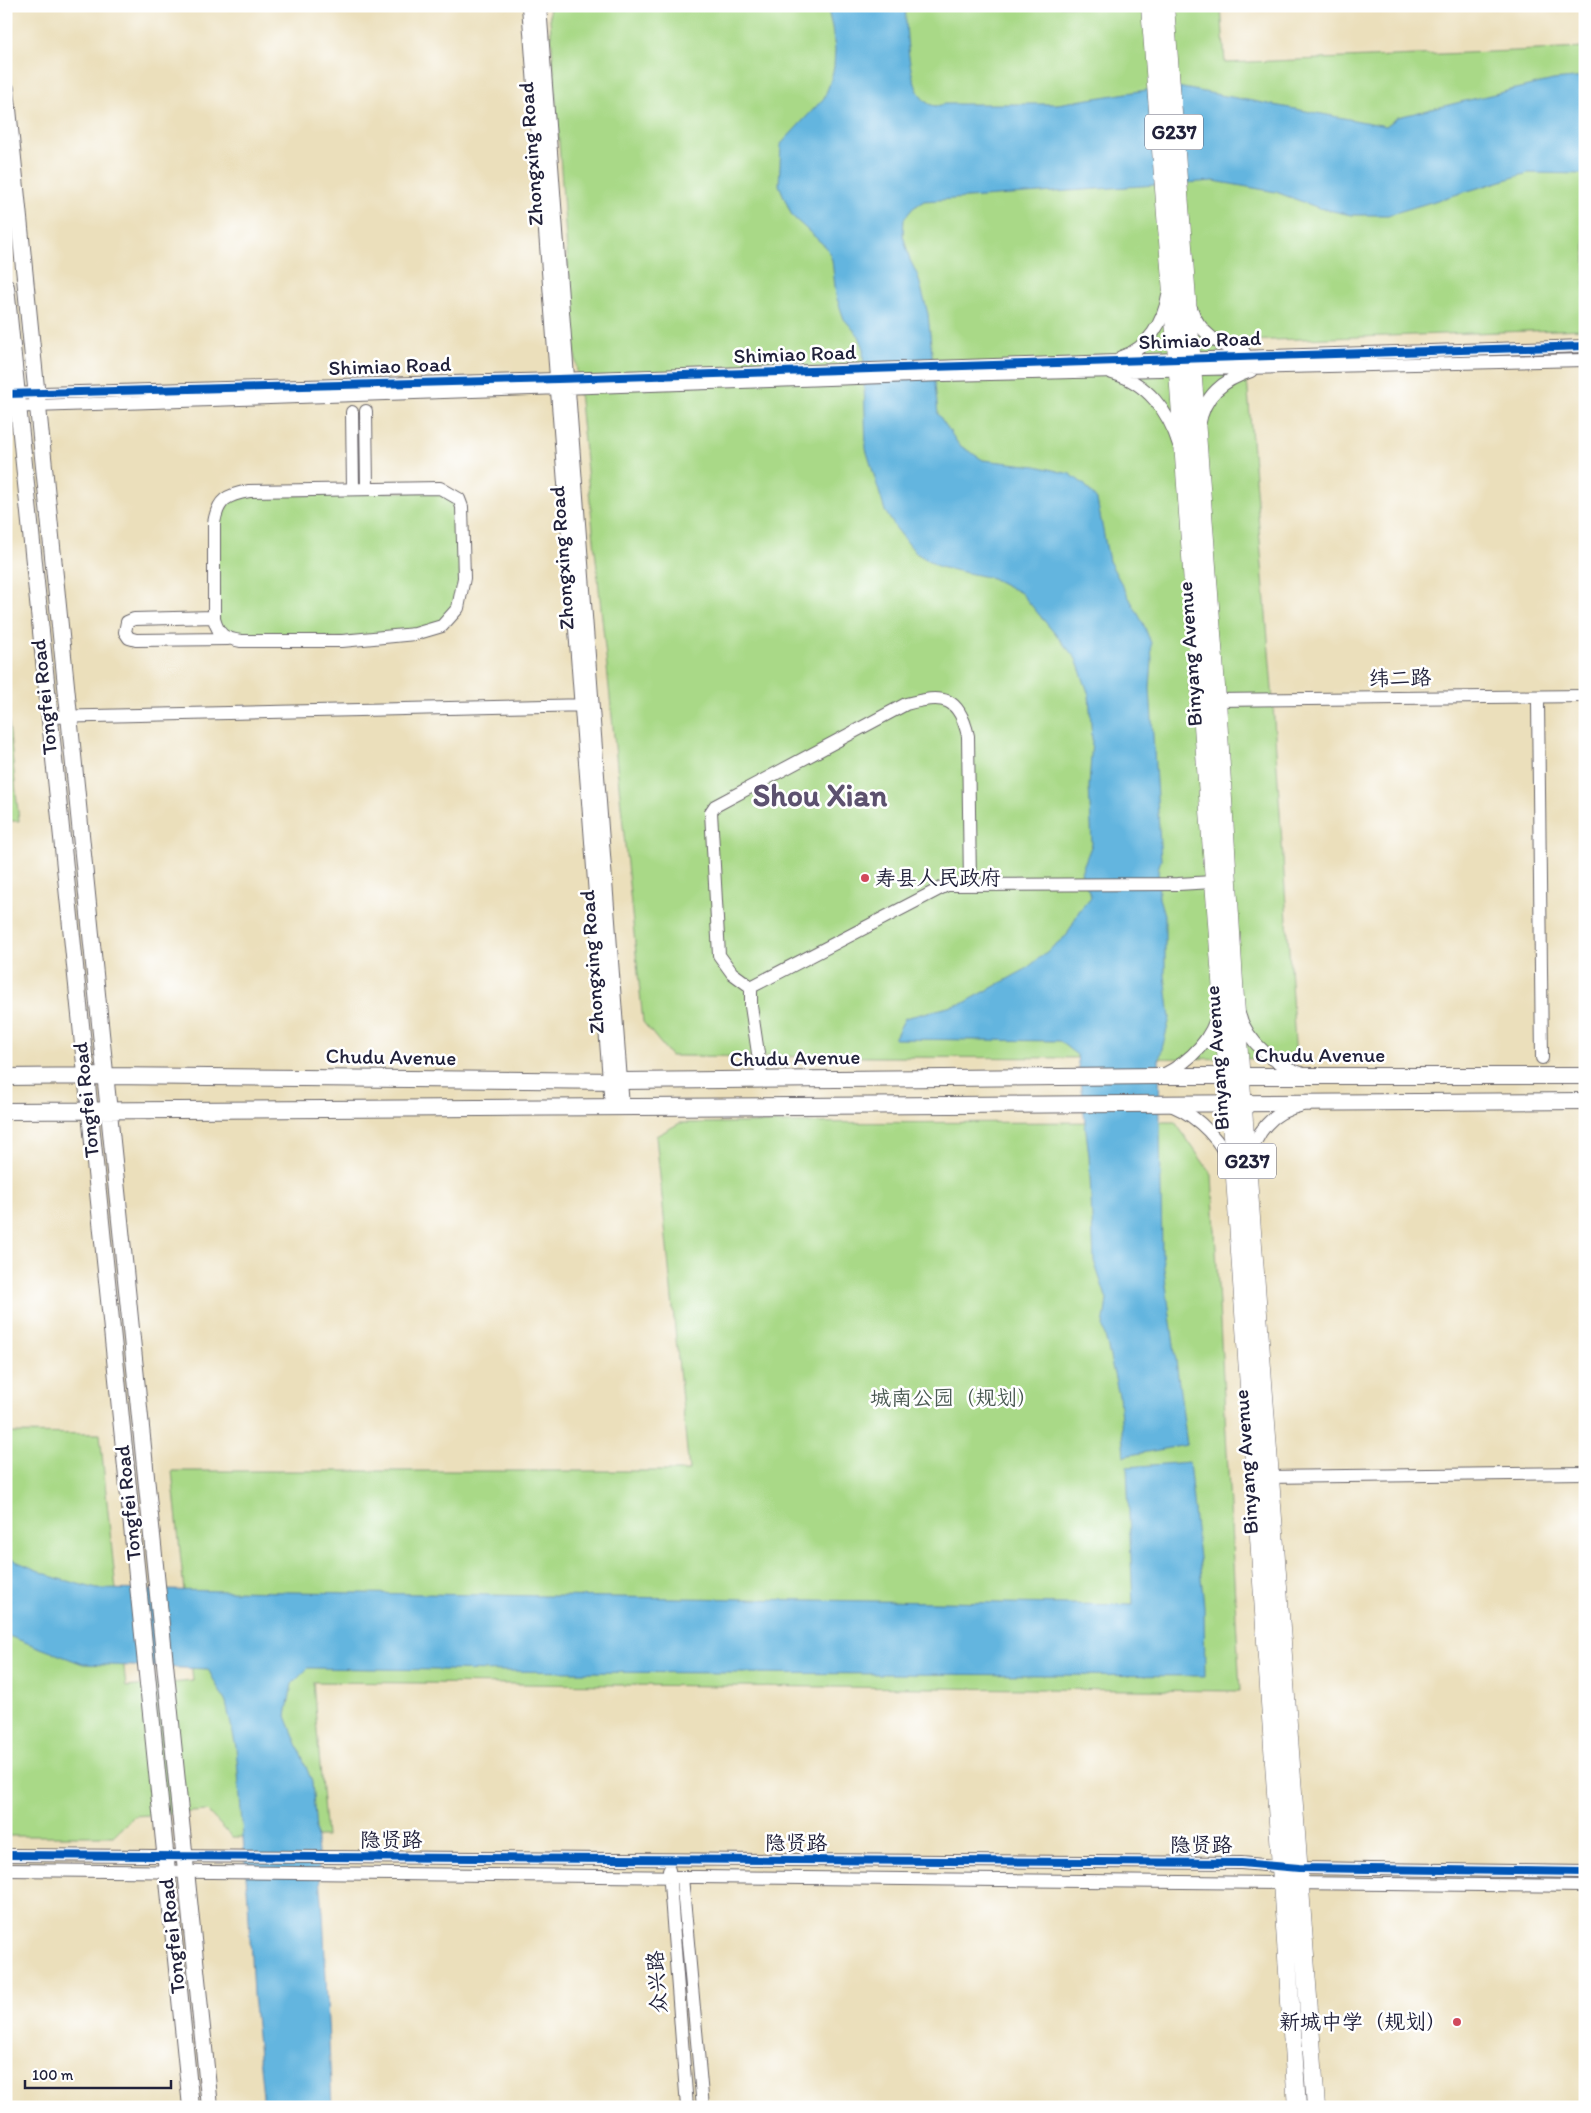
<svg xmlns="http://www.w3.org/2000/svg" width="1591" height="2113" viewBox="0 0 1591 2113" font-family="Itim,'LXGW WenKai TC',sans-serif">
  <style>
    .green { fill: #a9d987; stroke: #667e61 }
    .water { fill: #64b5df; stroke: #436c8d }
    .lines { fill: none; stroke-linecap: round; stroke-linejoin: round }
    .minor-casing { stroke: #686468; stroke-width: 14 }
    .major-casing { stroke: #686468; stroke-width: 18 }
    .highway-casing { stroke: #686468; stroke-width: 19 }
    .minor { stroke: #fff; stroke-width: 12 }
    .major { stroke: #fff; stroke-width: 16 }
    .highway { stroke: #fff; stroke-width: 18 }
    .cycleway-casing { stroke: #fff; stroke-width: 11 }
    .cycleway { stroke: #0057b8; stroke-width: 8 }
    .poi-dot { fill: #d1495b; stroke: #fff; stroke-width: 2 }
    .labels { text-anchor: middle; stroke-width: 5; stroke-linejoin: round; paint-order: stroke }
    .shield { fill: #fff; stroke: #646476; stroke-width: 1 }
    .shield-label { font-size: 20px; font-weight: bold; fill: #22223b }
    .street-label { font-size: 21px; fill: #22223b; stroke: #fff }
    .poi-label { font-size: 21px; fill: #22223b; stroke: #fff; text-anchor: start }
    .park-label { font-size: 21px; fill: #4a5952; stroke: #fff }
    .town-label { font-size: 31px; font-weight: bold; fill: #5d526f; stroke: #fff }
  </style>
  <rect width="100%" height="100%" fill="#fff"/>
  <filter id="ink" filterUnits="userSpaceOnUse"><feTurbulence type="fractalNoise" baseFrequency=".02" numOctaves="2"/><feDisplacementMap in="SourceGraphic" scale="10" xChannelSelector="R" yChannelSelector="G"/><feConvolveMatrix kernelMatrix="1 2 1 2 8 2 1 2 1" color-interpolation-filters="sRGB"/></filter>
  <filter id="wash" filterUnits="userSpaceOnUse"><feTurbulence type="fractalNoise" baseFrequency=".0096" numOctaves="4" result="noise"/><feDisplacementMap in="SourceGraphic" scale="20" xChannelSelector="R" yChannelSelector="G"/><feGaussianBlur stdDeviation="1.12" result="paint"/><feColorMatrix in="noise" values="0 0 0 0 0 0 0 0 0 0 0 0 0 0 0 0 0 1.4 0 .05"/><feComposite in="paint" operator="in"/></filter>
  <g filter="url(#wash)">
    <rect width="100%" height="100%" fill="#ebdfbb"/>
    <path class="green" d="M549,6H1221L1225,63L1585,48V329L1244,341L1272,689L1296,1059L671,1056L643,1022L573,333Z
      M438,491L456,500L460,577L455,607L438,623L412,632L342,638H243L219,628L216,522L233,497Z
      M6,696L19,821H6Z
      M1175,1122L1212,1175L1240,1691L313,1682L326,1837H232L207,1811L134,1816L113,1836H6V1433L100,1434L126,1687L193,1681L172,1471H689L656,1136L680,1123Z"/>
    <path class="water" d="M827,6H905C907,28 906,102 935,106C938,106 943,104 946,104H1057L1172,86L1386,126L1398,117L1553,80L1585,77V174L1528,173L1388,215H1351L1319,208L1276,192L1214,181L924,201L913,208L904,219L903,235L910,260L918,276L928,314L938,414L959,445L983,460L1036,466L1070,474L1085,485L1097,500L1109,561L1143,623L1151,643L1152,661L1150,688L1161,860L1158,869L1159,898L1165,918V975L1170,1018L1159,1060L1162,1254L1187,1445L1124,1456L1119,1396L1103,1327L1107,1300L1094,1261L1089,1156L1077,1055L1059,1041L894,1039L905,1018L964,1003L1026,969L1067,935L1079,911L1091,897L1081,872L1092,844L1089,787L1092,739L1089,695L1076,659L1021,593L992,578L939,567L916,553L895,527L885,511L866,449L863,346L859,336L844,319L836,296L832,260L827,248L792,216L779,185L781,144L824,98L830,83L834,67L835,50L832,27Z
      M1189,1462L1204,1606L1205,1676L573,1672L308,1668L292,1684L286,1716L312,1782L323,1913L332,2107H264L253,1995L248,1901L236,1747L226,1703L208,1669L83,1664L6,1635V1557L56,1578L97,1589L1133,1605L1127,1467Z"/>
  </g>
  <g filter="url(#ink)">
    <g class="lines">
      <defs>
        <path id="minor" d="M528,6L611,1107
          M540,6L623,1107
          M1191,308C1198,331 1220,348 1244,352
          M1121,357C1148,349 1164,321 1168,295
          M1112,373C1147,382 1169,412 1179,445
          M6,394L558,379L1585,346
          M6,407L944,375L1585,360
          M366,411L367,489
          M352,412L353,489
          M1199,426C1204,395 1223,380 1251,371
          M440,488L459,499L462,507L464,578L458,608L442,626L415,634L342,641H241C224,638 219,636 214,619V523C218,499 227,495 249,491Z
          M214,617L134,619L127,622L125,632L129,638L136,640L228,639
          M1217,700L1585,696
          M1538,702L1542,1058
          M49,717L588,705
          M751,987L732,973L719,955L711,812L715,806L906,704C943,694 959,696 968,736L970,885
          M1239,1014C1248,1043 1275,1065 1303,1074
          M1163,1075C1191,1061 1214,1038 1219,1007
          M762,1080L751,1006V987L947,885L1178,884L1213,882
          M1173,1106C1199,1117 1223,1142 1232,1169
          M1250,1160C1255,1132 1272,1112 1300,1106
          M1262,1477L1585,1473
          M6,1855L1241,1863L1299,1868L1585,1872
          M6,1870L1585,1886
          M669,1870L687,2107
          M682,1877L703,2107"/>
        <path id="major" d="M6,89C72,762 143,1434 210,2107
          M6,287L191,2107
          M6,1077L104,1076L621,1081L1158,1076H1585
          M6,1111L1585,1101"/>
        <path id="highway" d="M1150,6L1177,358L1235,1177L1297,2107
          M1165,6L1217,700L1235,999L1316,2107"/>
      </defs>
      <use href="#minor" class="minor-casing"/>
      <use href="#major" class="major-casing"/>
      <use href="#highway" class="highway-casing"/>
      <use href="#minor" class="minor"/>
      <use href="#major" class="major"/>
      <use href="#highway" class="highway"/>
      <defs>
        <path id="cycleway" d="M6,394L558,379L1585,346
          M6,1855L1241,1863L1299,1868L1585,1872"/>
      </defs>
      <use href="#cycleway" class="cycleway-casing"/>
      <use href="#cycleway" class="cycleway"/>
    </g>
  </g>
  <g class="poi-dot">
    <circle cx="865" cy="878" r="5"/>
    <circle cx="1457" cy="2022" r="5"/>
  </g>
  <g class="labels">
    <g class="shield">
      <rect x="1145" y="114.5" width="58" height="35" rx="4"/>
      <rect x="1218" y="1143.5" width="58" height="35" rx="4"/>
    </g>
    <g class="shield-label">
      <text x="1174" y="139">G237</text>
      <text x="1247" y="1168">G237</text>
    </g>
    <g class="street-label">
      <text transform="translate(531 154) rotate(-94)" y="7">Zhongxing Road</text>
      <text transform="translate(1200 340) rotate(-2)" y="7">Shimiao Road</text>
      <text transform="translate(795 354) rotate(-2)" y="7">Shimiao Road</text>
      <text transform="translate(390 366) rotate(-2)" y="7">Shimiao Road</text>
      <text transform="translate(562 558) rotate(-94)" y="7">Zhongxing Road</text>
      <text transform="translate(1190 654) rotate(-94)" y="7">Binyang Avenue</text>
      <text transform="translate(1400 678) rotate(-1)" y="7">纬二路</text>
      <text transform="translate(44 697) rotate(-96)" y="7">Tongfei Road</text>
      <text transform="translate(592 962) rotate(-94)" y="7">Zhongxing Road</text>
      <text x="1320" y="1062">Chudu Avenue</text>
      <text transform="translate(391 1057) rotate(1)" y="7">Chudu Avenue</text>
      <text transform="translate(795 1058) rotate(-1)" y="7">Chudu Avenue</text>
      <text transform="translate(1217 1058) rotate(-94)" y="7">Binyang Avenue</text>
      <text transform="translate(86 1100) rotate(-96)" y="7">Tongfei Road</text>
      <text transform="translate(1246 1462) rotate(-94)" y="7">Binyang Avenue</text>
      <text transform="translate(128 1503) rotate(-96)" y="7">Tongfei Road</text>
      <text x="391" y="1847">隐贤路</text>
      <text x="796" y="1850">隐贤路</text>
      <text x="1201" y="1852">隐贤路</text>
      <text transform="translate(172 1936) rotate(-96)" y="7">Tongfei Road</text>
      <text transform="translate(657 1982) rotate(-94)" y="7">众兴路</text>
    </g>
    <g class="poi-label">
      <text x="875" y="885">寿县人民政府</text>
      <text x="1447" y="2029" text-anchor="end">新城中学（规划）</text>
    </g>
    <g class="park-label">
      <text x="954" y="1405">城南公园（规划）</text>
    </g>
    <g class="town-label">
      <text x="820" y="806">Shou Xian</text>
    </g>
  </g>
  <rect width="1591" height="2113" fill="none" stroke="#fff" stroke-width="25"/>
  <path d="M25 2080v8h146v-8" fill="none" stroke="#22223b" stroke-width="2.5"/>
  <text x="32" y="2080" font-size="15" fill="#22223b" stroke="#ffffff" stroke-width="4" paint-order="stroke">100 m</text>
</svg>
